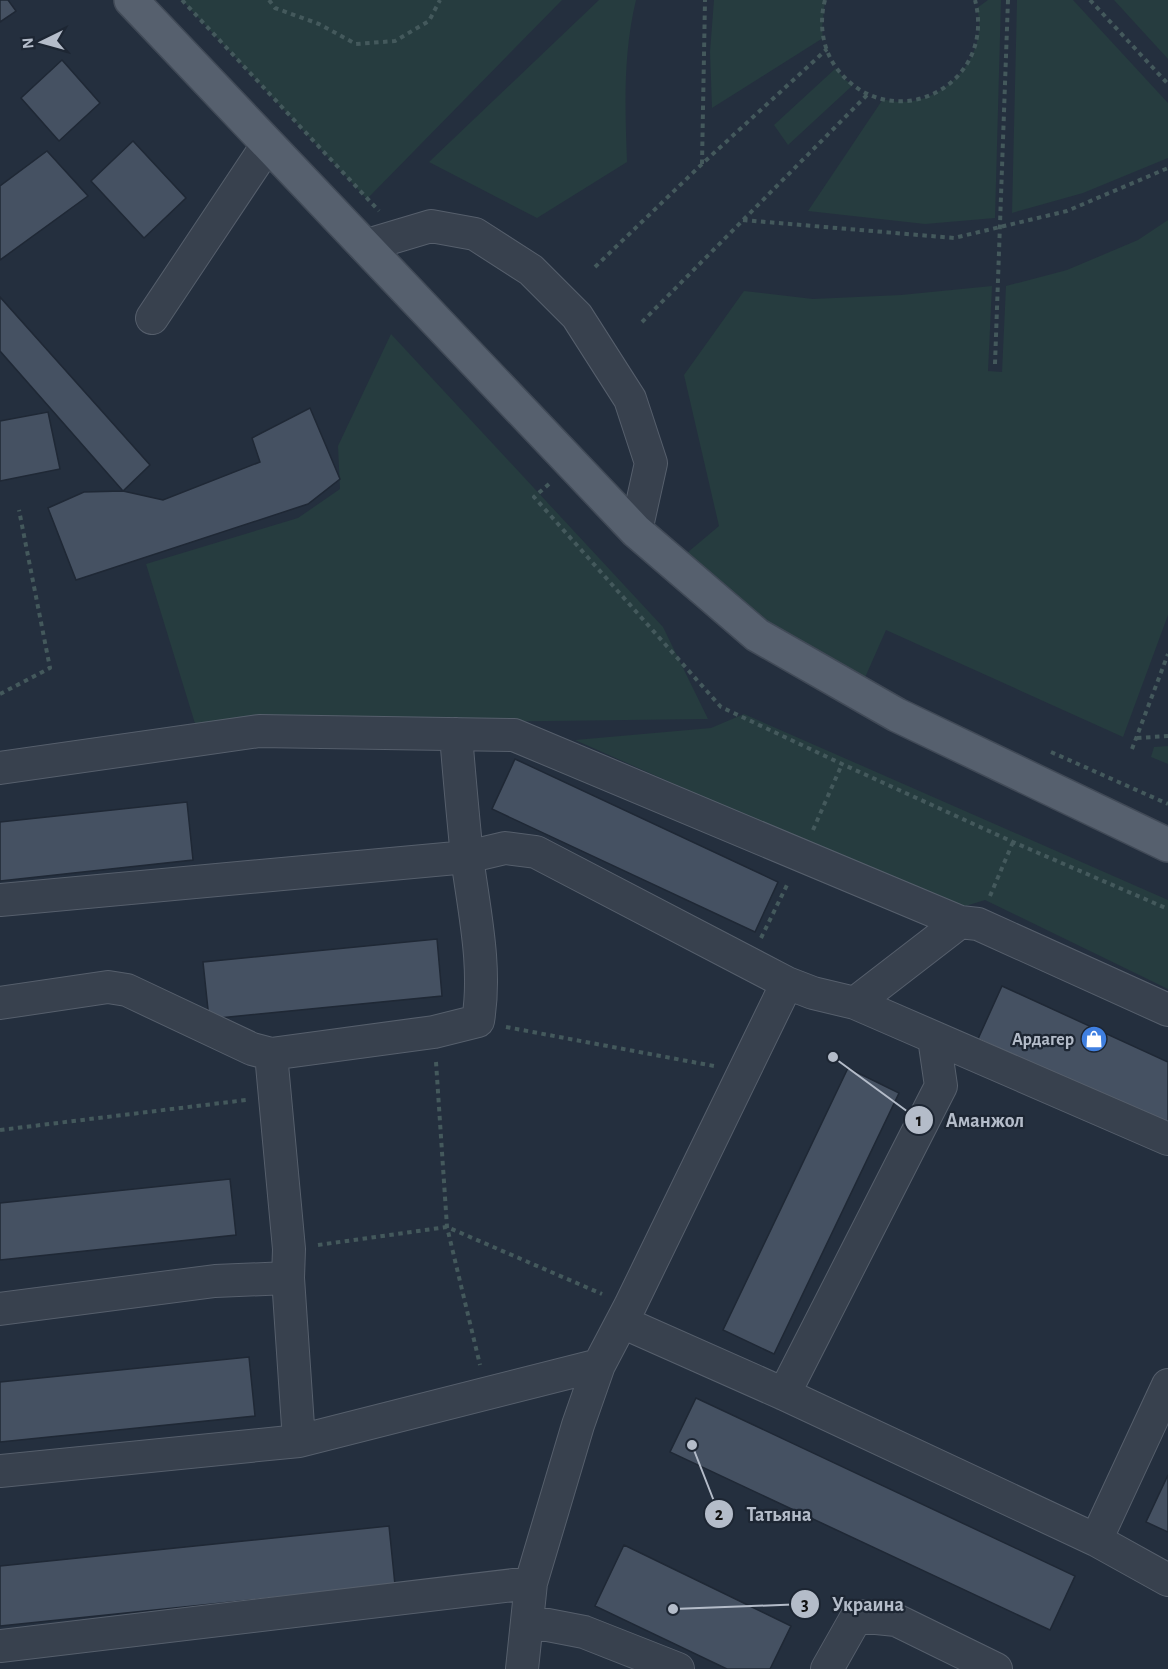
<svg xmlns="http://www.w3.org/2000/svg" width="1168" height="1669" viewBox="0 0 1168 1669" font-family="'Alegreya Sans',sans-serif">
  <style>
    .green { fill: #263c3f }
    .building { fill: #455162; stroke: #1f2835; stroke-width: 1.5 }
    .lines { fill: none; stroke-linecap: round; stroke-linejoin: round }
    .minor-casing { stroke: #565f6c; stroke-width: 34 }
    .major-casing { stroke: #414a57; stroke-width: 36 }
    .path { stroke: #44595c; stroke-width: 4; stroke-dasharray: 4.5 4.5; stroke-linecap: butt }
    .minor { stroke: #38414e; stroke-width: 32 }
    .major { stroke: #56606e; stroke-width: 33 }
    .labels { text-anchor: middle; stroke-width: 4.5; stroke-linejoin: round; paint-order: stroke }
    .poi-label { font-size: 18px; font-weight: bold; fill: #b4bcc9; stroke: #1d2633; text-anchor: end }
    .leader { fill: none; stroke: #b4bcc9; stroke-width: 2 }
    .callout-dot { fill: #b4bcc9; stroke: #1d2633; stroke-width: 2 }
    .mark-label { font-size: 18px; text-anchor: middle; font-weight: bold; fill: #111 }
    .callout-label { font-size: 20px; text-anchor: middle; font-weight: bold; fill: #b4bcc9; stroke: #1d2633; stroke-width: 4.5; stroke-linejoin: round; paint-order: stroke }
  </style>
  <rect width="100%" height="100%" fill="#242f3e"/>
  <path class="green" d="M182,0H562L367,199Z
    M599,0H636C623,54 625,107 627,162L537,218L429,162Z
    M714,0H825L822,29L823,38L712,108L710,52Z
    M988,0H1001L995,218L925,224L808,211L883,99C935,115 991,61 977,8Z
    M1017,0H1073L1168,103V158L1083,193L1012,213Z
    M1114,0H1168V59Z
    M836,68L844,79L853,85L788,145L774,125Z
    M1168,220V615L1123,737L886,630L863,682L770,631L681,558L719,526L684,375L744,291L813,299L901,295L992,286L988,371L1002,372L1006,286L1067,270L1138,240Z
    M391,334L663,627L708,719L287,724L197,730L146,564L298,518L340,489L338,446Z
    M744,714L1168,900V989L985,900L956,909L575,740L711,728Z
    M1168,746V764L1151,757L1154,747Z"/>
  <path class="building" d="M0,0H8L16,11L0,22Z
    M62,60L100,103L59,141L21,98Z
    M133,141L186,198L144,238L91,181Z
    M47,151L88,196L0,260V186Z
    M0,297L150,465L123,491L0,351Z
    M310,408L340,479L308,504L76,580L48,508L84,492L123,491L163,500L260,462L252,438Z
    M48,412L60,469L0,481V421Z
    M515,759L778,882L755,932L492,809Z
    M187,802L193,860L0,881V822Z
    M437,939L442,996L209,1019L203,962Z
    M1002,986L1168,1062V1126L978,1039Z
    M848,1068L899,1093L774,1354L723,1330Z
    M230,1179L236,1235L0,1260V1203Z
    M249,1357L255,1416L0,1442V1382Z
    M696,1398L1075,1576L1050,1630L670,1452Z
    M1168,1475V1532L1146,1522Z
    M389,1526L395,1585L0,1626V1566Z
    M624,1545L791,1626L770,1669H727L595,1606Z"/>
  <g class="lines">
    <defs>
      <path id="minor" d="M364,246L431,226L475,234L531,270L577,316L630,399L651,463L636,531
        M152,318L268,144
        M0,768L259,731L514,735L960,922
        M0,900L467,857L505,848L536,852L787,983L630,1306L599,1365L578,1425L531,1583L522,1669
        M787,983L813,993L855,1003L960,922L978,924L1168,1010
        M0,1003L108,987L127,990L252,1049L271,1054L434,1032L478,1021C487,967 474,911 467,857C463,816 459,775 456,734
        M855,1003L1168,1139
        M271,1054L289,1249L288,1278L299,1441
        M0,1309L215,1281L288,1278
        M622,1322L784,1394L1096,1540
        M1168,1385L1096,1540L1168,1580
        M784,1394L941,1086L934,1038
        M0,1471L299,1441L599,1365
        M527,1621L584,1632L678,1669
        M0,1646L531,1583
        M827,1669L857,1616L896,1620L996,1669"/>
      <path id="major" d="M131,0L636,531L757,635L897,715L1168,845"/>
    </defs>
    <use href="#minor" class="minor-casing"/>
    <use href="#major" class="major-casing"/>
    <path class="path" d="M182,0L379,211
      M269,0L275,8L319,24L356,44L395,41L429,21L440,0
      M825,0C819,22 822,47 835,66C888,140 998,88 975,0
      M1090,0L1168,84
      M702,164L705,0
      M743,220L954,238L1067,211L1168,168
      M595,267L702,164L827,49
      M642,322L867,95
      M995,364L1008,0
      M549,484L534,497L721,707L842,764L1013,842L1168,909
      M0,694L50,668L19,510
      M1137,738L1168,736
      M1132,749L1168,654
      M1051,752L1168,804
      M813,830L842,764
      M990,896L1013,842
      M761,938L788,883
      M506,1027L714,1066
      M436,1062L447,1227L480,1365
      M0,1130L246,1100
      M318,1245L447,1227L602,1294"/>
    <use href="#minor" class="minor"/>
    <use href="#major" class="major"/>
  </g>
  <defs>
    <symbol id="shop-disc" viewBox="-11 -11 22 22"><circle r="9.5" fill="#3f7fe0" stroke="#1d2633"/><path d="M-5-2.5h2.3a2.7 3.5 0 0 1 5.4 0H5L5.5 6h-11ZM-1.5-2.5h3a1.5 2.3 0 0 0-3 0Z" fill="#fff"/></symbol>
  </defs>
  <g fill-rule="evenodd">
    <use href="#shop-disc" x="1079" y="1024" width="30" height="30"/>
  </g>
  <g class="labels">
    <g class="poi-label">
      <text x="1074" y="1045">Ардагер</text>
    </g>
  </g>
  <path class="leader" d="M833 1057L919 1120M692 1445L719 1514M673 1609L805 1604"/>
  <g class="callout-dot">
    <circle cx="833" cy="1057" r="6"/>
    <circle cx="692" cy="1445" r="6"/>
    <circle cx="673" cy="1609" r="6"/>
    <circle cx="919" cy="1120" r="15"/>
    <circle cx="719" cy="1514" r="15"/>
    <circle cx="805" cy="1604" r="15"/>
  </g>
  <g class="mark-label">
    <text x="919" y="1126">1</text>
    <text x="719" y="1520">2</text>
    <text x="805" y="1610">3</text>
  </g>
  <g class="callout-label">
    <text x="985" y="1127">Аманжол</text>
    <text x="779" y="1521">Татьяна</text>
    <text x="868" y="1611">Украина</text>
  </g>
  <g transform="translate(42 42) rotate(265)" stroke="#1d2633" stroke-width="4.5" paint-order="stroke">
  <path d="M0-4.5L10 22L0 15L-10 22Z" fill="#b4bcc9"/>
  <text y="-9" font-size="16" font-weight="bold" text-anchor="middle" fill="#b4bcc9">N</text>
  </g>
</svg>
